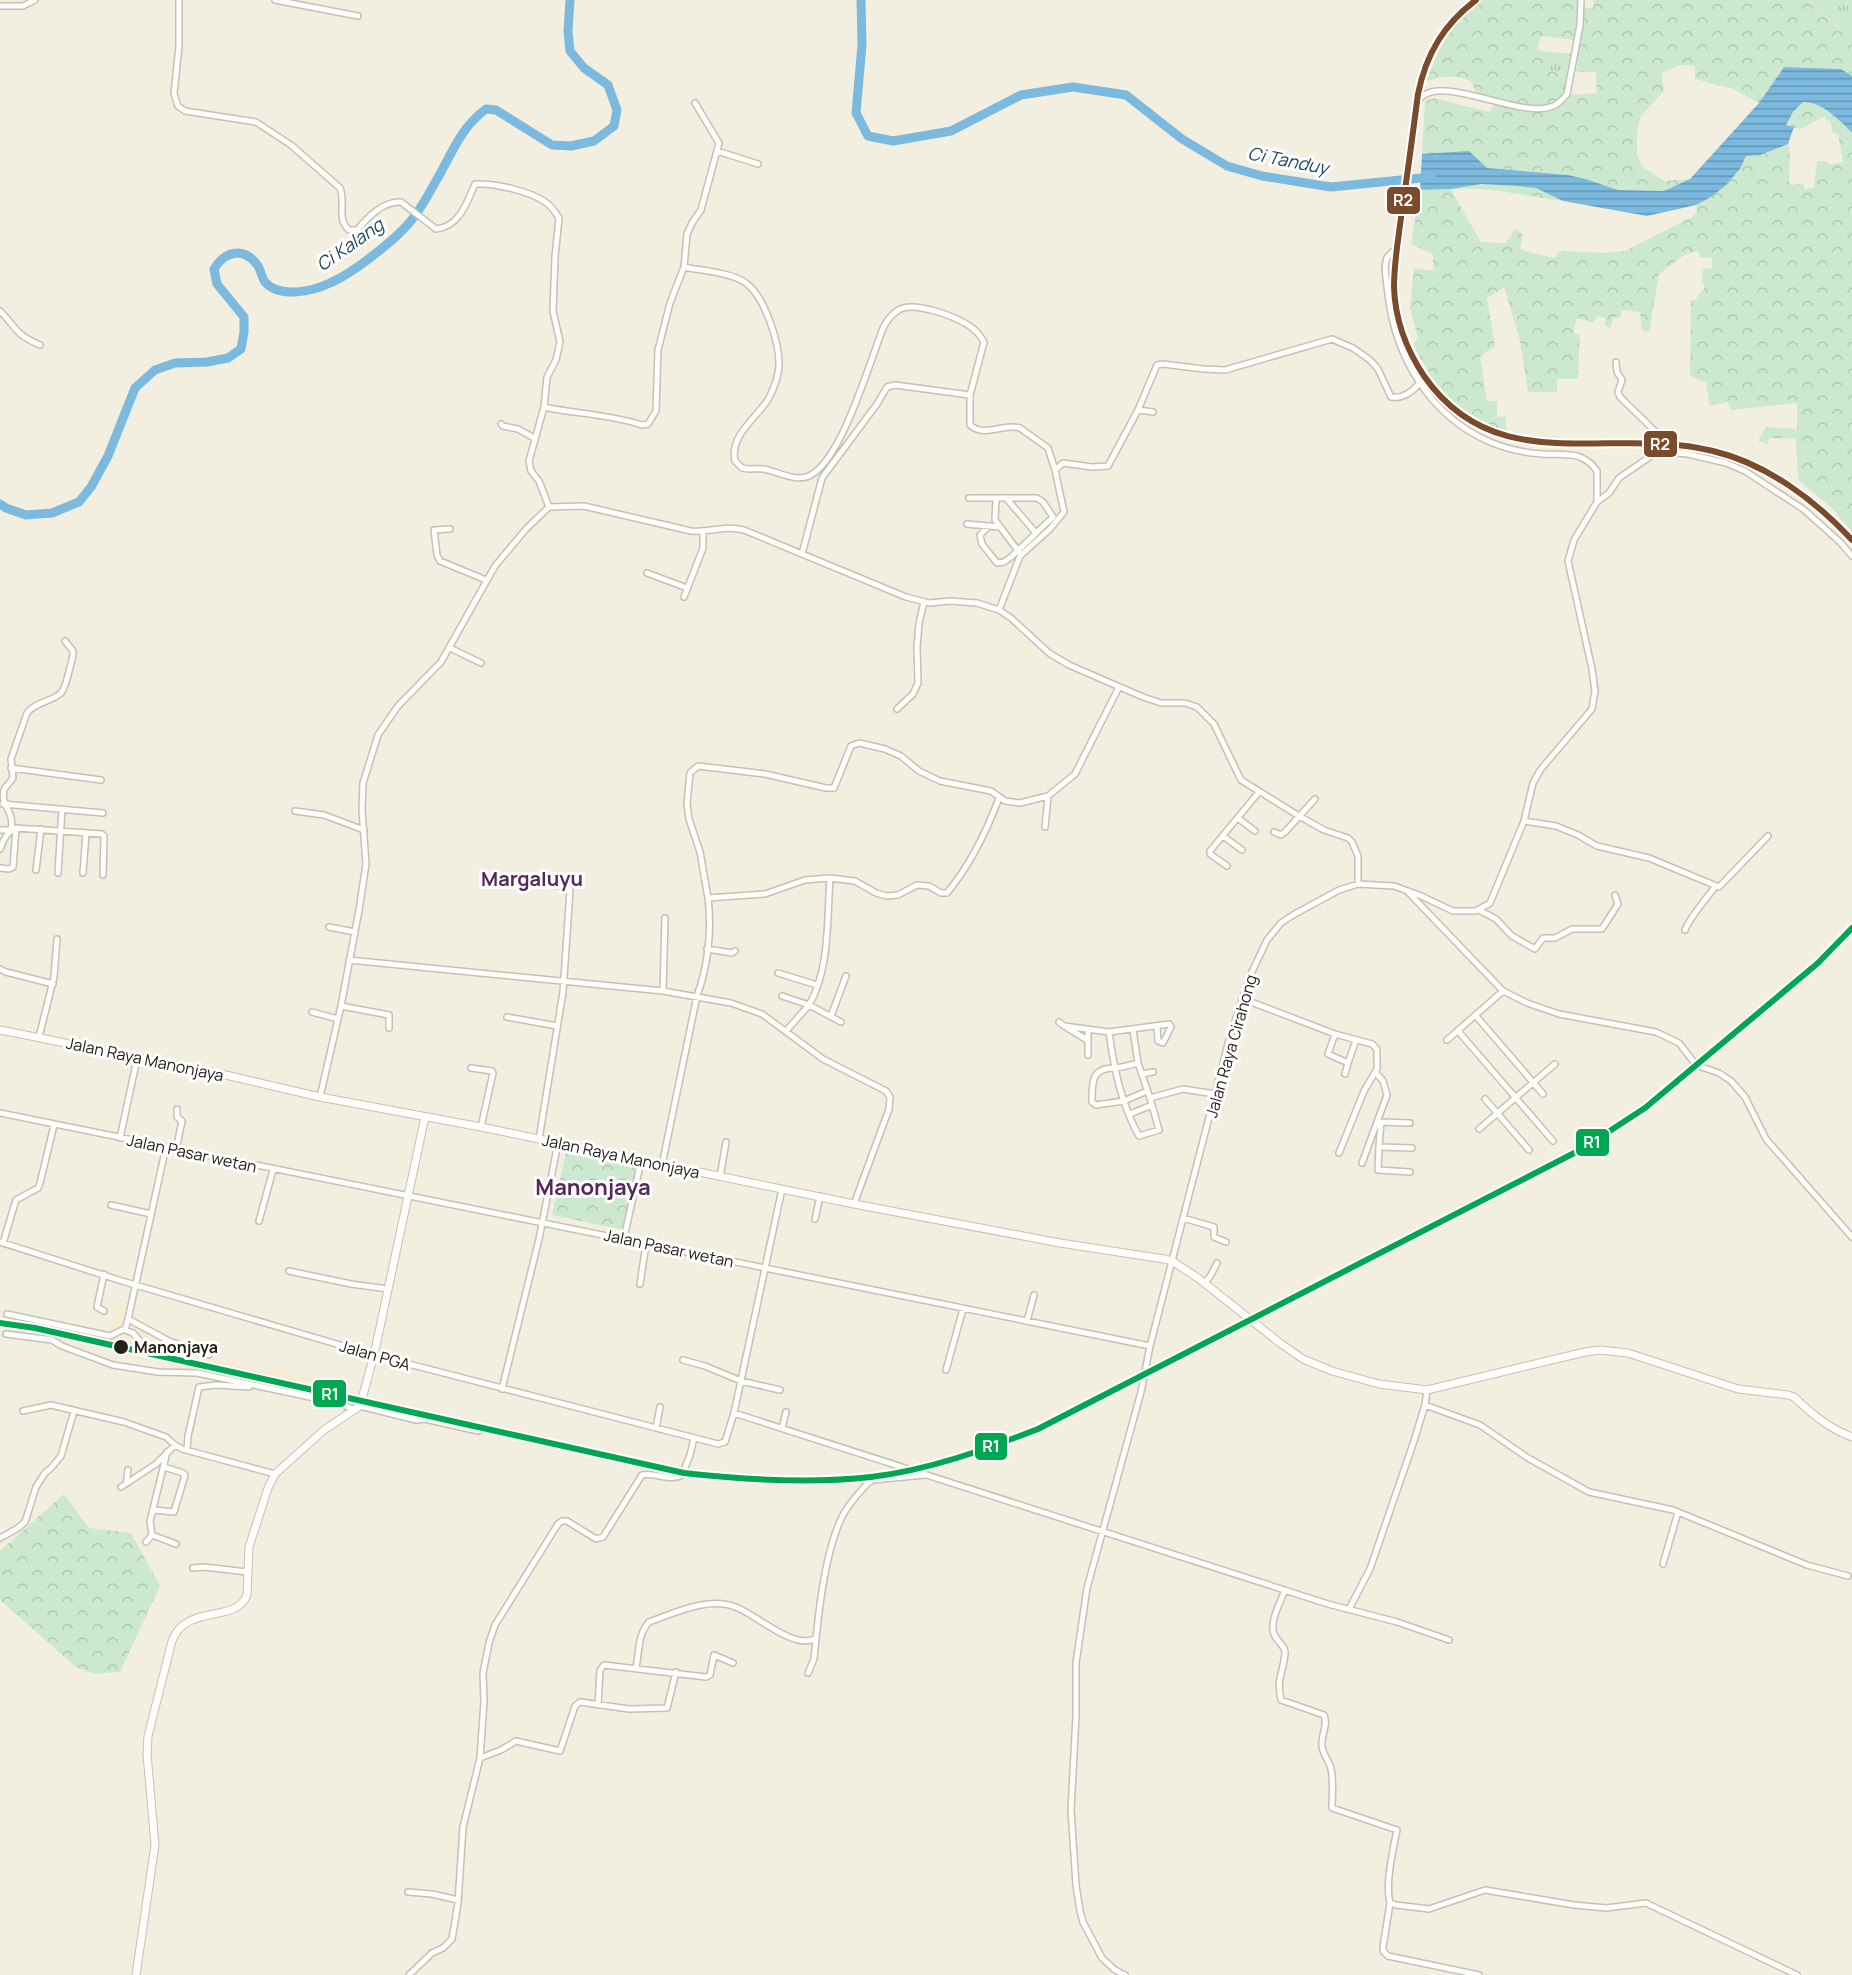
<svg xmlns="http://www.w3.org/2000/svg" width="1852" height="1975" viewBox="0 0 1852 1975" font-family="Manrope,sans-serif">
  <style>
    .built { fill: #f4edd3 }
    .grass { fill: url(#grass-tufts) }
    .forest { fill: url(#forest-crowns) }
    .water { fill: url(#water-rules) }
    .lines { fill: none; stroke-linecap: round; stroke-linejoin: round }
    .river { stroke: #7bbade; stroke-width: 9 }
    .minor-casing { stroke: #c4c1b5; stroke-width: 8 }
    .major-casing { stroke: #c4c1b5; stroke-width: 9 }
    .minor { stroke: #fdfdfa; stroke-width: 5 }
    .major { stroke: #fdfdfa; stroke-width: 7 }
    .rail { stroke: #cececa; stroke-width: 1.5; stroke-dasharray: 10 10; stroke-linecap: butt }
    .rail-1-casing { stroke: #fff; stroke-width: 10 }
    .rail-2-casing { stroke: #fff; stroke-width: 10 }
    .rail-1 { stroke: #00a651; stroke-width: 6 }
    .rail-2 { stroke: #7a4b2a; stroke-width: 6 }
    .stop-dot { fill: #242117; stroke: #fff; stroke-width: 2 }
    .labels { text-anchor: middle; stroke-width: 6; stroke-linejoin: round; paint-order: stroke }
    .street-label { font-size: 16px; fill: #242117; stroke: #fff }
    .stop-label { font-size: 16px; font-weight: bold; fill: #242117; stroke: #fff; text-anchor: start }
    .water-label { font-size: 18px; font-style: italic; fill: #20465f; stroke: #fff }
    .quarter-label { font-size: 20px; font-weight: bold; fill: #55285c; stroke: #fff }
    .district-label { font-size: 22px; font-weight: bold; fill: #55285c; stroke: #fff }
    .line-badge { stroke: #fff; stroke-width: 2 }
    .badge-label { font-size: 16px; text-anchor: middle; font-weight: bold; fill: #fff }
  </style>
  <defs>
    <pattern id="grass-tufts" width="24" height="20" patternUnits="userSpaceOnUse" patternTransform="scale(1.5)"><rect width="24" height="20" fill="#cce9cf"/><path d="M3 7l-1-3M5 7V3M7 7l1-3M15 17l-1-3M17 17v-4M19 17l1-3" fill="none" stroke="#afc8b1"/></pattern>
    <pattern id="forest-crowns" width="20" height="18" patternUnits="userSpaceOnUse" patternTransform="scale(1.5)"><rect width="20" height="18" fill="#cce9cf"/><path d="M2 6a3 3 0 1 1 6 0M12 15a3 3 0 1 1 6 0" fill="none" stroke="#afc8b1"/></pattern>
    <pattern id="water-rules" width="6" height="5" patternUnits="userSpaceOnUse" patternTransform="scale(1.5)"><rect width="6" height="5" fill="#7bbade"/><path d="M0 2.5h6" fill="none" stroke="#6597b3"/></pattern>
  </defs>
  <rect width="100%" height="100%" fill="#f3efe0"/>
  <path class="built" d="M117,1304L132,1307L131,1313L139,1315L137,1327L155,1337L204,1356L256,1369L280,1371L328,1381L342,1386L339,1400L278,1387L252,1384L19,1332L0,1329V1315L109,1337Z"/>
  <path class="grass" d="M1809,0H1852V34L1849,36L1833,21L1813,9Z
    M1551,52L1573,54L1570,75L1550,71Z"/>
  <path class="forest" d="M1481,0H1579L1574,40L1541,36L1537,50L1551,52L1550,71L1570,75C1568,80 1568,88 1565,93C1552,118 1498,99 1477,95L1471,81C1456,75 1442,76 1427,81C1441,43 1449,26 1481,0Z
    M1594,0H1809L1813,9L1832,21L1848,35L1852,34V76L1841,69L1784,67L1759,103L1733,89L1695,79V66L1680,65L1662,73L1664,91L1641,116L1637,131V155L1642,166L1664,181L1690,179L1664,191L1618,190L1586,179L1568,175L1487,168L1422,154L1425,101L1434,98L1489,112L1495,103C1524,111 1548,119 1571,95L1597,93L1596,72H1576L1583,8H1593Z
    M1803,102C1823,102 1838,120 1852,132V532L1832,508L1798,480L1796,439L1769,438L1768,444L1758,441L1766,427L1797,429V403L1731,410L1728,402L1710,406L1706,383L1690,376L1691,300H1695L1705,287L1702,282L1703,269L1712,268V258L1700,257L1698,251L1684,255L1659,274L1649,332L1642,330L1640,312L1622,310L1620,318L1614,317L1610,328L1605,326L1606,318L1597,316L1594,323L1577,318L1573,332L1580,335L1578,379H1557V392H1528L1520,341L1504,287L1487,298L1495,346L1480,357L1487,401H1497V417L1505,416L1507,433C1457,410 1438,394 1413,344L1418,338L1410,308L1414,268L1433,271V254L1411,244L1420,190L1451,189L1481,184L1518,186L1536,188L1563,201C1525,197 1489,185 1451,190L1481,242L1504,243L1511,237L1513,230L1516,229L1523,235L1520,248L1528,252L1555,258L1559,251L1603,253L1625,251L1692,217L1697,212L1696,205C1717,195 1736,177 1746,156L1760,155L1788,144L1790,151L1789,182L1792,185L1803,183L1804,189L1814,188L1817,161H1826L1830,164L1843,162L1838,134L1832,132L1831,122L1822,117L1801,129L1786,125L1793,112Z
    M566,1152L636,1167L623,1230L552,1215Z
    M64,1494L89,1528L131,1533L160,1586L120,1672L95,1674L76,1667L0,1600V1551Z"/>
  <path class="water" d="M1784,67L1841,69L1852,76V132C1838,120 1823,102 1803,102L1793,112L1786,125L1794,127L1788,144L1760,155L1746,156L1740,169L1725,186L1711,197L1696,205L1647,216L1563,201L1536,188L1518,186L1481,184L1451,189L1420,190L1422,154L1469,151L1487,168L1568,175L1586,179L1618,190L1664,191L1690,179L1759,103Z"/>
  <g class="lines">
    <path class="river" d="M861,0L862,45L856,113L868,136L893,141L951,131L1021,95L1073,87L1126,95L1182,139L1227,166L1262,176L1331,187L1431,177
      M0,504L6,508L26,515L52,513L79,502L91,487L108,456L135,388L155,370L175,363L207,362L228,358L241,349L244,332V317L217,284L214,269C225,251 244,246 258,266C261,271 262,278 265,282C280,299 313,291 330,283C353,273 394,241 410,222C422,208 432,188 441,172C455,147 462,127 486,109L496,110L552,145L571,146L594,141L614,126L617,110L608,85L584,68L570,51L568,31L570,0"/>
    <defs>
      <path id="minor" d="M179,0V46L174,94L178,106L185,111L256,122L291,145L340,188C346,202 336,219 349,230H357C368,217 383,201 401,202L436,229C459,227 467,203 475,184C495,183 537,192 551,207C554,210 557,215 559,218L555,257L553,311L560,342L556,360L547,377L544,407L529,461L531,471L539,481L549,507
        M275,0L358,16
        M0,6H23L35,0
        M717,151L758,164
        M684,267C703,271 730,272 746,283C765,297 780,344 779,367C778,376 773,390 769,398C758,417 729,435 735,461L742,468C749,470 757,468 764,469C778,472 796,482 809,476C842,461 870,360 884,326C888,319 893,313 900,309C916,302 954,316 968,325C975,329 980,335 984,342L970,395V425C984,438 1003,423 1020,428L1048,448L1055,470
        M0,311C17,328 14,334 40,345
        M1616,362L1617,372L1622,380L1618,392L1620,397L1661,437L1662,445L1658,452
        M544,407C576,414 609,414 642,425L648,424L656,411L658,350L670,303L684,267L687,234L692,223L701,210L719,143L695,103
        M1138,410L1153,412
        M501,424L503,426L518,429L534,438
        M969,498H1037L1043,502L1053,517L1011,557L1004,562L997,563L982,544L980,535L989,526
        M1006,498L1036,533
        M996,499L995,520L1019,552
        M1597,502L1609,493L1619,478L1654,454L1663,452L1688,454L1726,463L1745,471L1803,509L1840,542L1852,556
        M976,525L967,524L999,527
        M450,529L434,530L437,555L440,561L486,580
        M802,554L822,478L877,404L887,387L895,385L970,395
        M647,573L687,588
        M684,597L703,548V532
        M999,610L1020,556L1050,529L1064,512L1055,470L1063,463L1092,467L1108,466L1138,410L1157,365L1163,364L1203,369L1225,370L1332,339L1353,348L1370,360L1378,369L1391,397C1402,399 1412,392 1419,384
        M450,648L481,663
        M897,709L913,694L918,683L917,647L919,623L924,602
        M11,768L101,780
        M3,804L103,813
        M295,811L324,815L364,830
        M1239,819L1255,831
        M1524,821L1556,826L1578,835L1597,846L1649,858L1719,887L1768,836
        M1045,827L1048,796
        M0,830H11C15,810 0,807 4,790C6,785 10,783 13,778L11,759L27,713C35,702 51,702 61,693C66,688 71,663 73,655V651L65,641
        M1274,832L1281,835L1285,832L1315,799
        M1223,836L1242,850
        M0,849C4,839 6,833 16,828L102,834L104,836L103,875
        M1227,866L1210,854V851L1259,792
        M0,868L9,869L13,867L16,828
        M36,870L41,829
        M58,873L62,809
        M83,873L86,833
        M1408,892L1503,991L1527,1003L1559,1014L1656,1032L1679,1043L1696,1065L1719,1073L1731,1081L1745,1097L1766,1139L1852,1237
        M708,898L700,852L689,819L687,803L690,773L698,766L765,774L826,788H834L851,746L859,743L885,749L901,756L919,771L940,781L991,791L1005,801L1020,803L1048,796L1075,774L1119,687
        M1479,910L1496,919L1512,936L1535,949L1543,938H1555L1572,929H1602L1618,904L1615,895
        M329,927L355,932
        M1685,930C1690,917 1706,899 1715,887
        M707,949L732,953L735,951
        M349,960L663,991L731,1003L762,1014L823,1059L886,1091L890,1097L889,1109L854,1204
        M0,969L6,972L53,984
        M778,973L817,985
        M663,991L665,918
        M782,996L809,1005C830,970 827,918 830,878
        M1243,999L1335,1034L1372,1044L1377,1049V1069L1364,1091L1339,1153
        M341,1006L389,1015V1028
        M312,1012L338,1019
        M831,1016L846,976
        M1476,1016L1543,1094
        M507,1017L557,1026
        M1059,1022L1064,1026L1109,1032L1169,1024L1171,1027L1163,1043L1158,1041L1157,1027
        M1066,1027L1087,1040
        M1133,1030L1138,1063L1150,1098L1183,1089L1215,1094
        M786,1031L809,1005L841,1022
        M1458,1031L1553,1141
        M1109,1032C1114,1068 1121,1104 1139,1136L1159,1130L1150,1098
        M1335,1034L1328,1054L1348,1063L1345,1074
        M39,1037L54,977L57,939
        M1447,1040L1503,991
        M1088,1055V1030
        M1138,1063C1130,1065 1121,1068 1114,1068C1091,1068 1092,1083 1092,1102L1096,1105L1124,1101L1147,1091
        M1348,1063L1356,1040
        M471,1068L492,1071L493,1073L481,1127
        M1142,1074L1153,1072
        M320,1097L341,1006L359,910L366,864L362,810L363,783L378,735L398,706L441,662L495,566L526,529L549,507L584,506L691,531C711,533 722,525 744,530L906,597L929,603L950,601L977,603L999,610L1011,618L1049,653L1069,665L1143,697L1161,703H1185L1197,707L1214,724L1241,780L1299,816L1324,830L1348,838L1352,842L1358,856V884
        M1485,1099L1529,1150
        M0,1113L1150,1346L1141,1392L1087,1588L1076,1663V1716L1071,1810L1076,1885L1080,1911L1083,1922L1102,1958L1115,1970L1125,1975
        M1130,1114L1152,1105
        M1380,1122L1410,1123
        M1381,1122L1379,1147L1412,1148
        M1479,1129L1555,1064
        M120,1138L137,1059
        M539,1139L563,992L570,890L567,887L544,883
        M166,1147L128,1319L169,1341L209,1355
        M1379,1147L1378,1170L1410,1172
        M176,1150L182,1121L177,1117V1109
        M1362,1163L1387,1095L1383,1081L1375,1072
        M662,1165L697,996C708,966 712,930 708,898L765,894L805,880L830,878L855,881L876,893L887,896L898,895L917,885L929,886L941,893H947C971,864 986,833 999,798
        M720,1177L726,1142
        M111,1205L151,1214
        M1183,1218L1214,1227V1237L1226,1242
        M815,1219L820,1196
        M259,1221L273,1170
        M624,1238L641,1161
        M0,1242L122,1281L374,1355L718,1444L725,1442L734,1413L782,1189
        M3,1243L16,1200L38,1188L40,1183L54,1125
        M289,1271L351,1284L388,1289
        M104,1274L97,1307L104,1311
        M1205,1283L1211,1275L1217,1263
        M640,1284L646,1244
        M7,1314L110,1336L122,1330H125L128,1319
        M1027,1321L1034,1295
        M125,1330L133,1333L139,1340
        M6,1334L52,1340L62,1346L113,1365L158,1372L197,1373L338,1403L353,1409
        M1150,1346L1229,1040L1250,976L1267,940L1281,923L1293,915L1339,890L1358,884L1394,886L1419,895L1453,911H1476L1490,903L1524,821L1533,783L1541,769L1592,709L1595,691L1592,669L1568,561L1574,540L1597,502V471C1593,465 1587,460 1580,457C1569,453 1555,455 1543,454C1525,453 1507,449 1490,442C1430,416 1395,357 1388,294C1387,284 1383,267 1387,258C1389,254 1394,251 1397,248L1417,103C1434,68 1521,121 1553,106C1559,104 1563,99 1567,94L1580,25L1581,0
        M683,1360L705,1366L741,1381L780,1390
        M946,1370L963,1309
        M502,1389L539,1239L558,1143
        M1425,1405L1480,1425L1528,1458L1589,1492L1673,1510L1807,1565L1848,1576
        M360,1406L416,1420L425,1419L478,1431
        M23,1411L51,1405L124,1422L166,1437L175,1445L182,1449L275,1474
        M734,1413L1328,1604L1397,1622L1449,1640
        M656,1428L660,1407
        M782,1428L786,1412
        M187,1450L188,1436L199,1387L216,1385L249,1387
        M126,1484L128,1470
        M121,1487L156,1464L175,1445
        M154,1510L174,1512L185,1475L183,1473L164,1467
        M152,1535L176,1544
        M0,1538L18,1528L25,1522L36,1487L45,1473L51,1468L61,1456L74,1411
        M146,1542L152,1535L150,1521L167,1452
        M1663,1564L1678,1512
        M193,1568L204,1567L247,1572
        M1285,1590C1281,1601 1269,1622 1274,1634C1277,1642 1286,1646 1285,1654C1283,1674 1276,1678 1281,1700L1324,1715C1328,1725 1322,1733 1322,1743C1321,1754 1329,1759 1331,1769C1334,1782 1332,1795 1332,1808L1397,1830C1393,1850 1385,1883 1390,1903L1396,1905L1429,1909L1485,1890L1574,1905L1606,1908L1646,1903L1797,1975
        M1349,1609L1370,1569L1414,1441L1425,1405L1427,1390
        M636,1668C639,1653 638,1633 649,1622C675,1613 710,1595 738,1608C757,1616 796,1651 816,1638
        M808,1673L814,1659C818,1617 824,1554 842,1517C848,1504 859,1493 868,1483L873,1480L925,1475
        M598,1705L600,1670L604,1665L706,1677L710,1675L714,1655L733,1663
        M480,1758L501,1750L516,1741L560,1751L575,1706L580,1702L629,1709L667,1708L676,1672
        M408,1892L432,1894L458,1900
        M1390,1903L1383,1947V1951L1388,1956L1479,1975
        M409,1975L432,1953L443,1948L452,1939L458,1903L463,1827L480,1758L484,1702L483,1673L489,1643L495,1625L558,1524L562,1521H567L596,1539L603,1537L642,1475C655,1472 670,1482 682,1475L690,1455L694,1438"/>
      <path id="major" d="M0,1030L230,1076L320,1097L481,1127L854,1204L1060,1243L1164,1259L1172,1261L1198,1278L1280,1343L1303,1359L1332,1371L1379,1384L1427,1390L1585,1352L1600,1350L1628,1353L1738,1389L1788,1395L1794,1397C1812,1414 1828,1428 1852,1437
        M136,1975L155,1845L147,1754L148,1736L172,1641C186,1603 236,1624 247,1595L249,1547L268,1488L275,1474L324,1430L360,1406L374,1355L425,1117"/>
    </defs>
    <use href="#minor" class="minor-casing"/>
    <use href="#major" class="major-casing"/>
    <use href="#minor" class="minor"/>
    <use href="#major" class="major"/>
    <path class="rail" d="M261,1374L324,1389"/>
    <defs>
      <path id="rail-1" d="M0,1323L35,1328L684,1473C746,1480 810,1484 871,1477C929,1470 984,1450 1038,1429L1582,1149L1645,1108L1818,963L1852,928"/>
      <path id="rail-2" d="M1476,0C1444,24 1426,54 1418,94C1413,132 1408,171 1402,210C1399,235 1394,261 1394,287C1395,319 1406,349 1424,376C1497,481 1610,425 1713,451C1767,464 1815,500 1852,540"/>
    </defs>
    <use href="#rail-1" class="rail-1-casing"/>
    <use href="#rail-2" class="rail-2-casing"/>
    <use href="#rail-1" class="rail-1"/>
    <use href="#rail-2" class="rail-2"/>
  </g>
  <circle class="stop-dot" cx="121" cy="1347" r="8"/>
  <g class="labels">
    <g class="street-label">
      <text transform="translate(1231 1046) rotate(-74)" y="6">Jalan Raya Cirahong</text>
      <text transform="translate(145 1059) rotate(12)" y="6">Jalan Raya Manonjaya</text>
      <text transform="translate(192 1153) rotate(12)" y="6">Jalan Pasar wetan</text>
      <text transform="translate(621 1156) rotate(12)" y="6">Jalan Raya Manonjaya</text>
      <text transform="translate(669 1248) rotate(12)" y="6">Jalan Pasar wetan</text>
      <text transform="translate(375 1355) rotate(16)" y="6">Jalan PGA</text>
    </g>
    <g class="stop-label">
      <text x="134" y="1353">Manonjaya</text>
    </g>
    <g class="water-label">
      <text transform="translate(1288 161) rotate(11)" y="6">Ci Tanduy</text>
      <text transform="translate(350 245) rotate(-35)" y="6">Ci Kalang</text>
    </g>
    <g class="quarter-label">
      <text x="532" y="886">Margaluyu</text>
    </g>
    <g class="district-label">
      <text x="593" y="1195">Manonjaya</text>
    </g>
  </g>
  <g class="line-badge">
    <rect x="1386" y="186" width="35" height="29" rx="6" fill="#7a4b2a"/>
    <rect x="1643" y="430" width="35" height="28" rx="6" fill="#7a4b2a"/>
    <rect x="1575" y="1128" width="35" height="29" rx="6" fill="#00a651"/>
    <rect x="312" y="1379" width="35" height="29" rx="6" fill="#00a651"/>
    <rect x="974" y="1432" width="34" height="29" rx="6" fill="#00a651"/>
  </g>
  <g class="badge-label">
    <text x="1403" y="206">R2</text>
    <text x="1660" y="450">R2</text>
    <text x="1592" y="1148">R1</text>
    <text x="330" y="1400">R1</text>
    <text x="991" y="1452">R1</text>
  </g>
</svg>
